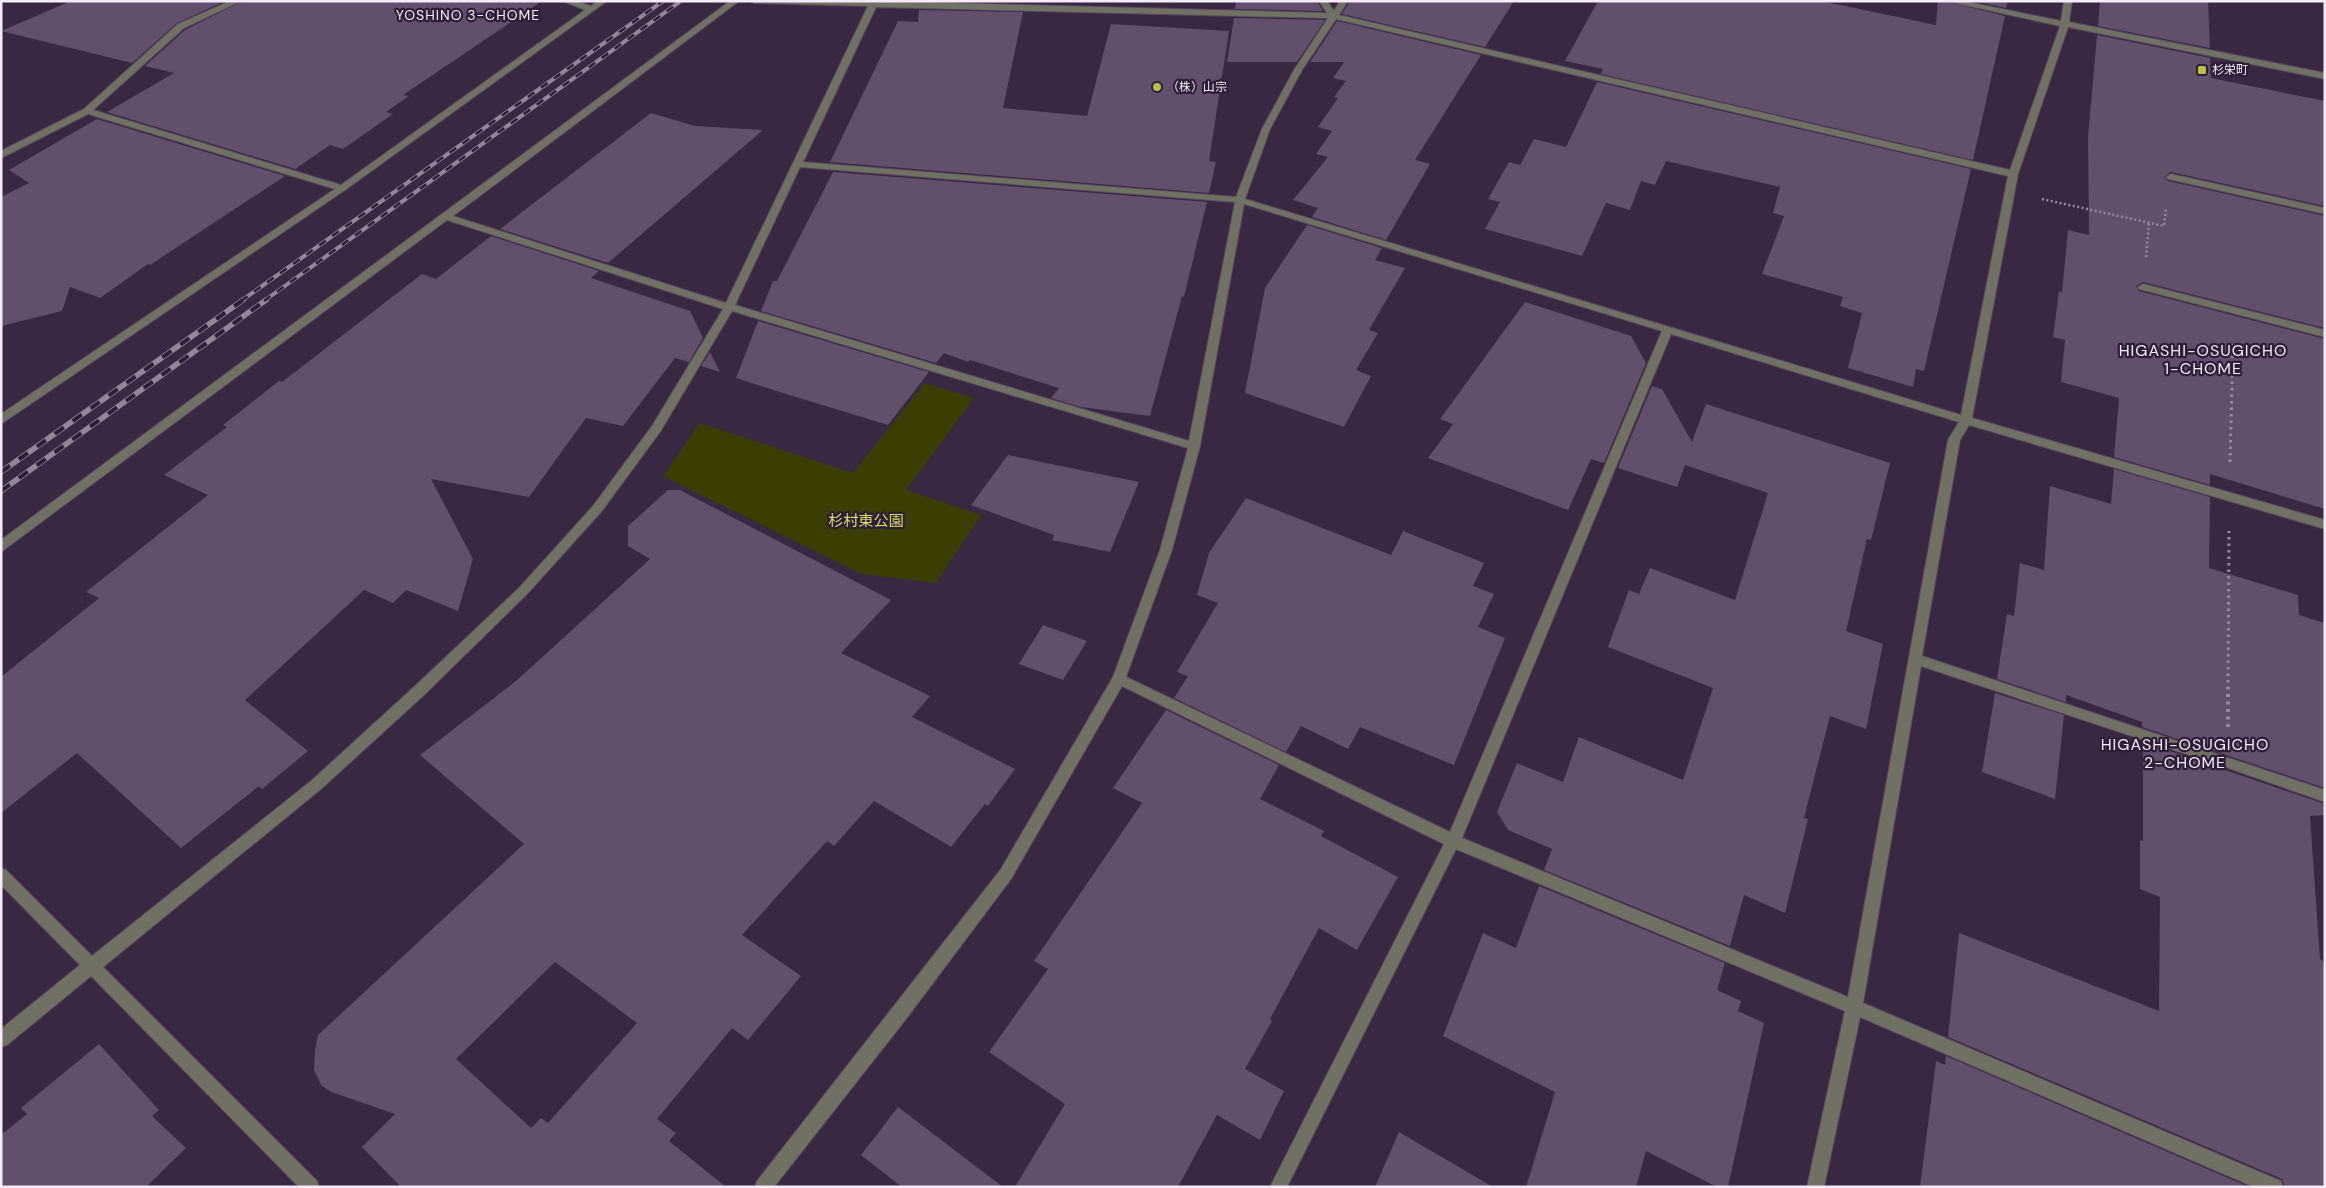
<svg xmlns="http://www.w3.org/2000/svg" width="2326" height="1188" viewBox="0 0 2326 1188" font-family="'DM Sans','Noto Sans JP',sans-serif">
  <style>
    .green { fill: #3c3d03 }
    .building { fill: #614f6b; fill-rule: evenodd }
    .lines { fill: none; stroke-linecap: round; stroke-linejoin: round }
    .minor-casing { stroke: #574760; stroke-width: 2 }
    .path-far2 { stroke: #97899e; stroke-width: 2.5; stroke-dasharray: 2 2.5; stroke-linecap: butt }
    .path-far1 { stroke: #97899e; stroke-width: 3; stroke-dasharray: 2.5 4; stroke-linecap: butt }
    .path { stroke: #97899e; stroke-width: 4; stroke-dasharray: 3 4.5; stroke-linecap: butt }
    .minor { fill: #707163; fill-rule: evenodd }
    .rail-far1-casing { stroke: #93859a; stroke-width: 4 }
    .rail-casing { stroke: #93859a; stroke-width: 5.5 }
    .rail-far1 { stroke: #2e1e37; stroke-width: 2.5; stroke-dasharray: 8; stroke-linecap: butt }
    .rail { stroke: #2e1e37; stroke-width: 4; stroke-dasharray: 11; stroke-linecap: butt }
    .poi-dot { fill: #bcbf44; stroke: #2e1e37; stroke-width: 2 }
    .labels { text-anchor: middle; stroke-width: 4.5; stroke-linejoin: round; paint-order: stroke }
    .far-poi-label { font-size: 12px; fill: #f6ebfc; stroke: #2e1e37; text-anchor: start }
    .far-neighbourhood-label { font-size: 14px; letter-spacing: 1px; fill: #f6ebfc; stroke: #2e1e37 }
    .park-label { font-size: 15px; fill: #dbdf5f; stroke: #2e1e37 }
    .neighbourhood-label { font-size: 16px; letter-spacing: 1px; fill: #f6ebfc; stroke: #2e1e37 }
  </style>
  <rect width="100%" height="100%" fill="#392842"/>
  <path class="green" d="M925,383L974,398L906,490L981,515L936,583L862,574L663,476L700,423L853,473Z"/>
  <path class="building" d="M71,1H225L177,23L132,63L1,31Z
    M243,1H542L403,95L409,96L386,112L393,114L343,149L330,145L295,169L107,112L174,73L145,66L185,30Z
    M1236,1H1317L1323,11L1235,9Z
    M1350,1H1514L1485,47L1342,14Z
    M1598,1H1821L1936,25L1938,1H1944L2005,16L1973,160L1601,74L1603,69L1565,61Z
    M1974,1H2008L2006,8Z
    M2100,1H2208L2210,48L2098,26Z
    M919,10L1023,12L1003,108L1087,116L1111,24L1229,31L1209,161L1216,162L1209,193L830,162L898,21L918,22Z
    M1234,18L1325,20L1297,62H1227Z
    M1337,21L1481,55L1415,160L1430,164L1386,240L1312,217L1318,208L1293,200L1328,157L1316,154L1332,131L1318,127L1338,98L1334,97L1346,81L1333,78L1344,62H1310Z
    M2097,35L2210,58L2211,78L2325,101V206L2171,172L2164,177L2168,181L2325,216V328L2143,282L2136,286L2139,291L2325,339V509L2210,474V485L2114,457L2119,398L2061,382L2065,340L2053,337L2059,291L2062,292L2068,230L2089,235L2088,137Z
    M1597,82L1971,169L1924,371L1916,369L1913,387L1848,368L1862,313L1840,306L1843,297L1762,274L1784,216L1773,213L1780,187L1666,161L1655,185L1641,181L1630,210L1606,203L1582,256L1485,229L1500,202L1488,199L1509,162L1520,165L1534,139L1566,147Z
    M651,113L695,126L763,130L608,263L500,229Z
    M97,119L285,176L150,265L148,264L100,298L70,287L62,311L1,326V197L29,183L9,170Z
    M833,172L1207,202L1184,297L1182,296L1150,416L1081,407L1051,398L1059,388L970,360L968,362L944,353L936,363L761,311L773,281H777Z
    M1307,225L1382,248L1375,260L1405,268L1369,330L1378,333L1356,370L1371,376L1344,427L1245,393L1265,288Z
    M491,236L599,271L591,278L690,311L703,338L689,362L675,358L623,426L586,418L529,497L431,479L473,559L458,611L406,590L393,603L364,590L245,700L308,751L262,789L259,786L181,848L77,753L1,813V677L99,598L86,592L208,495L164,475L227,427L223,425L279,381L282,382L422,274L436,279Z
    M1525,302L1631,336L1646,363L1604,463L1591,459L1568,510L1428,458L1453,424L1440,419Z
    M758,321L929,372L888,425L783,393L736,378Z
    M710,352L720,372L701,366Z
    M1652,386L1662,389L1692,442L1706,404L1890,463L1871,540L1867,539L1846,631L1883,644L1866,729L1830,716L1804,818L1808,819L1785,913L1744,895L1730,946L1544,870L1552,849L1508,830L1497,812L1517,763L1563,782L1579,737L1683,780L1713,688L1608,647L1629,590L1639,594L1650,568L1735,600L1768,493L1685,465L1677,487L1618,468Z
    M1008,455L1139,482L1110,552L1052,540L1054,535L971,505Z
    M2114,469L2210,497L2209,568L2298,595L2299,615L2325,623V788L2142,727V722L2066,695V702L1997,679L2007,614L2014,616L2020,563L2044,570L2050,486L2111,504Z
    M668,490H680L891,600L841,653L930,696L912,717L1015,769L988,806L985,804L951,847L874,801L834,846L827,841L742,935L801,976L748,1040L732,1028L657,1119L676,1133L669,1141L726,1187H401L362,1147L395,1114L331,1092L321,1085L314,1070L315,1050L318,1035L524,844L420,755L516,681L650,559L628,546V526ZM555,962L637,1023L548,1123L541,1118L531,1128L456,1059Z
    M1246,498L1391,555L1403,531L1484,563L1473,586L1494,594L1478,627L1505,638L1454,765L1360,727L1348,749L1301,726L1286,752L1174,698L1188,676L1177,672L1218,603L1197,595L1209,553Z
    M1043,625L1087,641L1063,680L1019,664Z
    M1995,693L2064,715L2055,799L1982,772Z
    M1166,710L1279,765L1260,799L1324,831L1321,836L1398,877L1357,950L1319,928L1270,1019L1272,1021L1245,1069L1284,1091L1260,1140L1217,1115L1178,1187H1015L1065,1104L989,1052L1048,969L1034,961L1142,803L1113,788Z
    M2143,742L2325,804V815L2310,816L2320,959L2323,961L2325,976V1187H2285L2282,1179L1948,1037L1959,933L2159,1011L2160,897L2140,889V840L2143,841Z
    M1539,886L1725,963L1717,990L1741,1001L1738,1011L1764,1023L1728,1187H1717L1646,1151L1636,1187H1526L1555,1092L1443,1036L1483,933L1516,948Z
    M99,1044L159,1110L152,1116L186,1148L146,1187H1V1135L27,1114L21,1108Z
    M1946,1056L2249,1187H1920L1936,1061L1945,1065Z
    M898,1107L1003,1187H902L861,1155Z
    M1399,1132L1493,1187H1375Z"/>
  <g class="lines">
    <defs>
      <path id="minor" d="M230,1H241L184,28L93,110L341,185L585,10L563,1H576L591,6L597,1H607L345,190L1,424V414L335,189L88,114L1,158V151L84,109L178,24Z
        M730,1H739L453,216L726,303L868,6L754,3L750,1H879L1327,13L1319,1H1327L1334,11L1340,1H1348L1339,15L2010,170L2060,26L1946,1H1963L2061,21L2064,1H2072L2069,22L2325,73V79L2068,27L2018,174L1972,418L2325,520V529L1969,425L1960,440L1922,656L2325,790V802L2228,768L1921,666L1863,1003L2281,1181L2283,1187H2254L1860,1017L1824,1187H1807L1845,1011L1456,849L1287,1187H1270L1444,844L1122,686L1011,879L906,1019L774,1187H755L757,1181L1001,869L1113,677L1160,550L1188,448L732,311L660,432L601,512L527,594L424,695L321,789L103,967L317,1181L319,1187H299L91,976L7,1045L1,1047V1029L80,965L1,885V868L6,870L92,956L311,781L414,687L519,588L593,506L652,426L723,309L447,220L1,552V540ZM876,7L1328,18L1294,70L1262,129L1236,197L803,162ZM1336,19L2008,176L1961,415L1245,199L1270,129L1302,70ZM800,167L1235,202L1189,441L735,305ZM1244,204L1662,331L1450,832L1126,677L1172,550L1200,446ZM1671,334L1959,422L1948,440L1848,997L1462,838Z
        M2171,174L2325,208V214L2168,179L2166,177Z
        M2143,284L2325,330V337L2139,289L2138,287Z"/>
    </defs>
    <use href="#minor" class="minor-casing"/>
    <path class="path-far2" d="M2042,199L2164,226L2166,207
      M2146,257L2149,223"/>
    <path class="path-far1" d="M2230,462L2233,344
      M2228,689L2229,531"/>
    <path class="path" d="M2228,727V687"/>
    <use href="#minor" class="minor"/>
    <defs>
      <path id="rail-far1" d="M241,301L663,1
        M264,301L681,1"/>
      <path id="rail" d="M1,472L243,300
        M1,491L266,300"/>
    </defs>
    <use href="#rail-far1" class="rail-far1-casing"/>
    <use href="#rail" class="rail-casing"/>
    <use href="#rail-far1" class="rail-far1"/>
    <use href="#rail" class="rail"/>
  </g>
  <g class="poi-dot">
    <rect x="2197" y="65" width="10" height="10" rx="2.5"/>
    <circle cx="1157" cy="87" r="5"/>
  </g>
  <g class="labels">
    <g class="far-poi-label">
      <text x="2212" y="74">杉栄町</text>
      <text x="1167" y="91">（株）山宗</text>
    </g>
    <g class="far-neighbourhood-label">
      <text x="468" y="20">YOSHINO 3-CHOME</text>
    </g>
    <g class="park-label">
      <text x="866" y="526">杉村東公園</text>
    </g>
    <g class="neighbourhood-label">
      <text x="2203" y="356">HIGASHI-OSUGICHO<tspan x="2203" dy="18">1-CHOME</tspan></text>
      <text x="2185" y="750">HIGASHI-OSUGICHO<tspan x="2185" dy="18">2-CHOME</tspan></text>
    </g>
  </g>
  <rect width="2326" height="1188" fill="none" stroke="#f6ebfc" stroke-width="5"/>
</svg>
